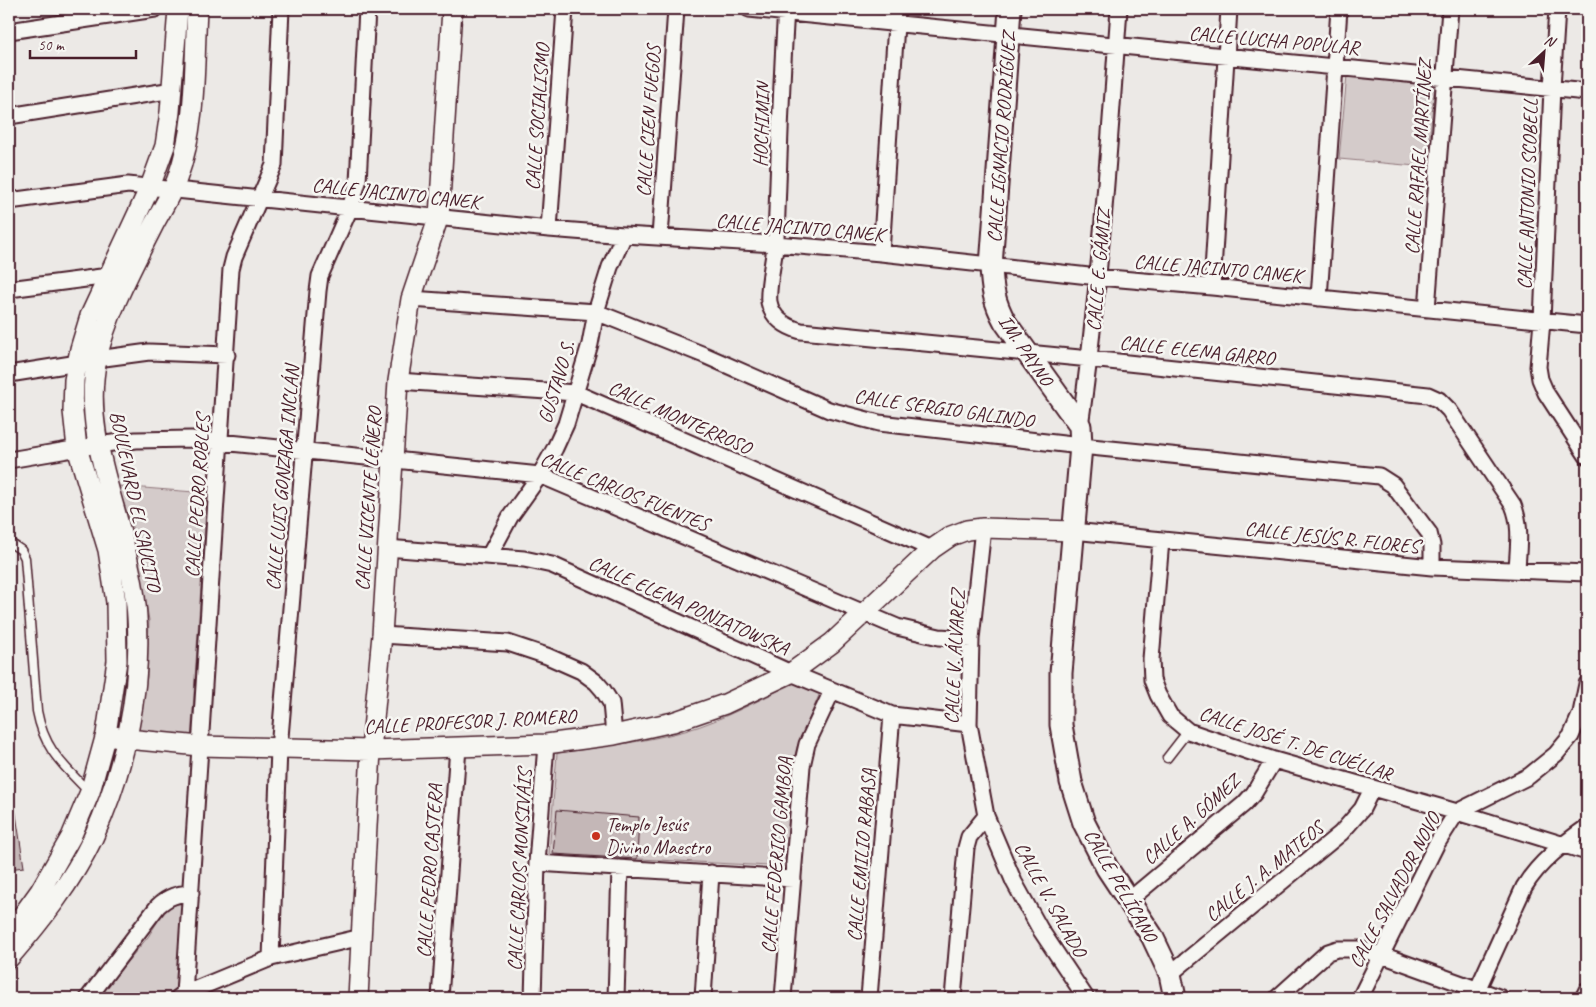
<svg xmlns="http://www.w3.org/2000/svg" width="1596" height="1007" viewBox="0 0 1596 1007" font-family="Caveat,sans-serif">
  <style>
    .green { fill: #d4cbca; stroke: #8f757a }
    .building { fill: #c4b7b7; stroke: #4a1f2b }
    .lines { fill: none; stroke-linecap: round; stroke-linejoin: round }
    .service-casing { stroke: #4a1f2b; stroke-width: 11 }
    .minor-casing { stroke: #4a1f2b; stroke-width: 19 }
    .tertiary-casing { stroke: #4a1f2b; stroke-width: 22 }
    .secondary-casing { stroke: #4a1f2b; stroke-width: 25 }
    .service { stroke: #f6f6f2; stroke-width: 8 }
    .minor { stroke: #f6f6f2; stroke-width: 15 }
    .tertiary { stroke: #f6f6f2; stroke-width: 19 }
    .secondary { stroke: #f6f6f2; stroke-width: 21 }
    .poi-dot { fill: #c8321e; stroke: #f6f6f2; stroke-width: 2 }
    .labels { text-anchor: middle; stroke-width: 5; stroke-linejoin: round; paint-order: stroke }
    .street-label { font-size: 20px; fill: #4a1f2b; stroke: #f6f6f2 }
    .poi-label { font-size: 20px; fill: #4a1f2b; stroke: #f6f6f2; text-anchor: start }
  </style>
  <rect width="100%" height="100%" fill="#ece9e6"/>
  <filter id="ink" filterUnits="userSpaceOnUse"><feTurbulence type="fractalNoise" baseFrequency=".02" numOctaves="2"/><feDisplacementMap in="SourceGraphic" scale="10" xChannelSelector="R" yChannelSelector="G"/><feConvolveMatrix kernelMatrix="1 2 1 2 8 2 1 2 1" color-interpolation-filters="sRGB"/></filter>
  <g filter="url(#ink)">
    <path class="green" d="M1347,75L1435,84L1427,167L1339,159Z
      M118,486L207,493L191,740L137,732L147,677L149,620L132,527Z
      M794,683L820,693L797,747L792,767L787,867L549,854L557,753C600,747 644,742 685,731C723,720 759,700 794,683Z
      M174,901L182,902L177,986L173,992L165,998H97L148,937L166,908Z"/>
    <path class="building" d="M9,808H15L24,867L9,869Z
      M557,810L639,817L637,859L553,854Z"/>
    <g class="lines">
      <defs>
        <path id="service" d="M9,542L21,550L25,558L37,711C44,749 62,764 88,791
          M1167,758L1188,731"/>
        <path id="minor" d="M749,9L1587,92
          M786,9C781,85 779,161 776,238C775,255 767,287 769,302C772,318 786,327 801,331L1090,359L1428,395L1439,400L1449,410L1513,505C1522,526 1518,547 1517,570
          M1557,9L1552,88L1542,321L1538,367L1540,379L1546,393L1587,456
          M9,31L155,9
          M9,116L173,90
          M9,201L128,185L549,229L624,235L776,244L881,253L1098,277L1212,287L1587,325
          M549,229L565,9
          M660,237L676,9
          M881,253L897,9
          M1212,287L1229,9
          M9,289L109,276
          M1319,298L1339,9
          M411,299L596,312L704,355L829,410L879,423L1081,446L1379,476L1393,485L1429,533L1432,545V567
          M1427,309L1450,9
          M97,359L149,352L227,355
          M9,374L78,363
          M398,381L576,393L932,549
          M1080,426C1100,287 1109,148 1119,9
          M9,460L97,445L136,440L191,439L540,475L897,627L939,637L971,639
          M983,528L971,639L969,724L986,816L1014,882L1040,929L1086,998
          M1073,531L1432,567L1587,573
          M1161,540L1151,659L1152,680L1158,695L1170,716L1188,731L1274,760L1457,812L1587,852
          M387,548L524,559L552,565L791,673L892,715L969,724
          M489,556L510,517L540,475L555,448L566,424L590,344L596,312L610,267L624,235
          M382,635L508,643L547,656L581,671L596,682L603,690L611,703L614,735
          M537,863L793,879
          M1128,901L1244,804L1254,793L1274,760
          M271,958L279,749L318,291L320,276L350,208L358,182L367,9
          M1170,974L1341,833L1362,809L1372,789
          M184,994L231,269L234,257L274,165L281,9
          M1474,997L1524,887C1539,862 1563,844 1587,827
          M88,998L158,906C169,896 177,894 191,893
          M178,998L184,994L271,958L362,937
          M440,998L458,747
          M533,998L537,863L546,744
          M616,998L620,868
          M703,998L711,873
          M783,998L802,766L807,744L832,691
          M869,998L892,715
          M953,998L966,848L969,837L986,816
          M1277,998L1328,952L1337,949H1359L1382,955L1501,998
          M1360,998L1436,845L1457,812L1529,776L1556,754L1571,736L1581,713L1587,684
          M1583,998L1587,990"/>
        <path id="tertiary" d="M106,734L127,739L200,746L371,750L546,744L614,735L673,722L725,704L791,673L832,643L932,549L951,536L967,530L983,528L1073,531
          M9,934L40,891L71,837L90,792L106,734L117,661L116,602L108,550L77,448L73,411L74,380L80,349L90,316L150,187L165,146L170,112L178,9
          M9,958C41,921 72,882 93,838C124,772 142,690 137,617C136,596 131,573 126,552C111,488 83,425 97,359C106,315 134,264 154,224C162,209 171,195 177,179C197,125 194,65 197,9
          M358,998L371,750L382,635L398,381L411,299L439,216L452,9"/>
        <path id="secondary" d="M1010,9L991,266C992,289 994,302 1005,322L1080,426L1081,446L1061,673V725L1071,782L1084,823L1107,868L1152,936L1170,974L1175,998"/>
      </defs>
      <use href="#service" class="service-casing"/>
      <use href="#minor" class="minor-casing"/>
      <use href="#tertiary" class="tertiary-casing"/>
      <use href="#secondary" class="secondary-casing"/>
      <use href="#service" class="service"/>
      <use href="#minor" class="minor"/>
      <use href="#tertiary" class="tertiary"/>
      <use href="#secondary" class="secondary"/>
    </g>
  </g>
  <circle class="poi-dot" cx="596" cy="836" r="5"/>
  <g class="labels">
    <g class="street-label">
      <text transform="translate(1274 40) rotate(5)" y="7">CALLE LUCHA POPULAR</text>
      <text transform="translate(537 117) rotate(-86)" y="7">CALLE SOCIALISMO</text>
      <text transform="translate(648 121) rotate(-86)" y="7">CALLE CIEN FUEGOS</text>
      <text transform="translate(761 125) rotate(-88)" y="7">HOCHIMIN</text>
      <text transform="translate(1001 137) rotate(-86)" y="7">CALLE IGNACIO RODRÍGUEZ</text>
      <text transform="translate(1418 157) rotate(-86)" y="7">CALLE RAFAEL MARTÍNEZ</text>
      <text transform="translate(396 193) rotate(6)" y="7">CALLE JACINTO CANEK</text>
      <text transform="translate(1527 194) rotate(-88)" y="7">CALLE ANTONIO SCOBELL</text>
      <text transform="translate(800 227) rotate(5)" y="7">CALLE JACINTO CANEK</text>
      <text transform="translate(1218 268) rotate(5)" y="7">CALLE JACINTO CANEK</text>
      <text transform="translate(1098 270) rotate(-85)" y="7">CALLE E. GÁMIZ</text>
      <text transform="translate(1026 350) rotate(56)" y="7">IM. PAYNO</text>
      <text transform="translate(1197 350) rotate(6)" y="7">CALLE ELENA GARRO</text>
      <text transform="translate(556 382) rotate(-73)" y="7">GUSTAVO S.</text>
      <text transform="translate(944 408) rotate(8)" y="7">CALLE SERGIO GALINDO</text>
      <text transform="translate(680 417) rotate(24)" y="7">CALLE MONTERROSO</text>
      <text transform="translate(282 478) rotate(-85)" y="7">CALLE LUIS GONZAGA INCLÁN</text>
      <text transform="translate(625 491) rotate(22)" y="7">CALLE CARLOS FUENTES</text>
      <text transform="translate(197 496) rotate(-86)" y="7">CALLE PEDRO ROBLES</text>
      <text transform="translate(368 499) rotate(-86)" y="7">CALLE VICENTE LEÑERO</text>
      <text transform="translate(136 501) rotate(78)" y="7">BOULEVARD EL SAUCITO</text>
      <text transform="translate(1332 537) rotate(6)" y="7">CALLE JESÚS R. FLORES</text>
      <text transform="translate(689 605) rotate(24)" y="7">CALLE ELENA PONIATOWSKA</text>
      <text transform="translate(954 657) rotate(-87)" y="7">CALLE V. ÁLVAREZ</text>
      <text transform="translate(470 721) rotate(-3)" y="7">CALLE PROFESOR J. ROMERO</text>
      <text transform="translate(1296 743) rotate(18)" y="7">CALLE JOSÉ T. DE CUÉLLAR</text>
      <text transform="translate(1191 819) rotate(-42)" y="7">CALLE A. GÓMEZ</text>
      <text transform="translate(776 855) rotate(-85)" y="7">CALLE FEDERICO GAMBOA</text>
      <text transform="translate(861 855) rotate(-85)" y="7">CALLE EMILIO RABASA</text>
      <text transform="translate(519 870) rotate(-87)" y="7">CALLE CARLOS MONSIVÁIS</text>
      <text transform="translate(429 871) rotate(-86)" y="7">CALLE PEDRO CASTERA</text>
      <text transform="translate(1264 871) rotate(-39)" y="7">CALLE J. A. MATEOS</text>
      <text transform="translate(1121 885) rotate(60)" y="7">CALLE PELÍCANO</text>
      <text transform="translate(1394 890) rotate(-62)" y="7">CALLE SALVADOR NOVO</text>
      <text transform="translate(1051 899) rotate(61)" y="7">CALLE V. SALADO</text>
    </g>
    <g class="poi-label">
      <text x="606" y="831">Templo Jesús<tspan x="606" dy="23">Divino Maestro</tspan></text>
    </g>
  </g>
  <rect width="1596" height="1007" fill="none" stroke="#f6f6f2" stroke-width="30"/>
  <rect x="15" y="15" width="1566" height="977" fill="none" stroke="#4a1f2b" stroke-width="2" filter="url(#ink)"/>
  <g transform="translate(1544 52) rotate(26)" stroke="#f6f6f2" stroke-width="4" paint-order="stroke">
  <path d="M0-4L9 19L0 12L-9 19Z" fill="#4a1f2b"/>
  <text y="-8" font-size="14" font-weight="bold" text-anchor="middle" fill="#4a1f2b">N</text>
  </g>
  <path d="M30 50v8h106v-8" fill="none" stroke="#4a1f2b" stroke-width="2.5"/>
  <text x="38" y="50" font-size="15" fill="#4a1f2b" stroke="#f6f6f2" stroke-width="4" paint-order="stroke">50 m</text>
</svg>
